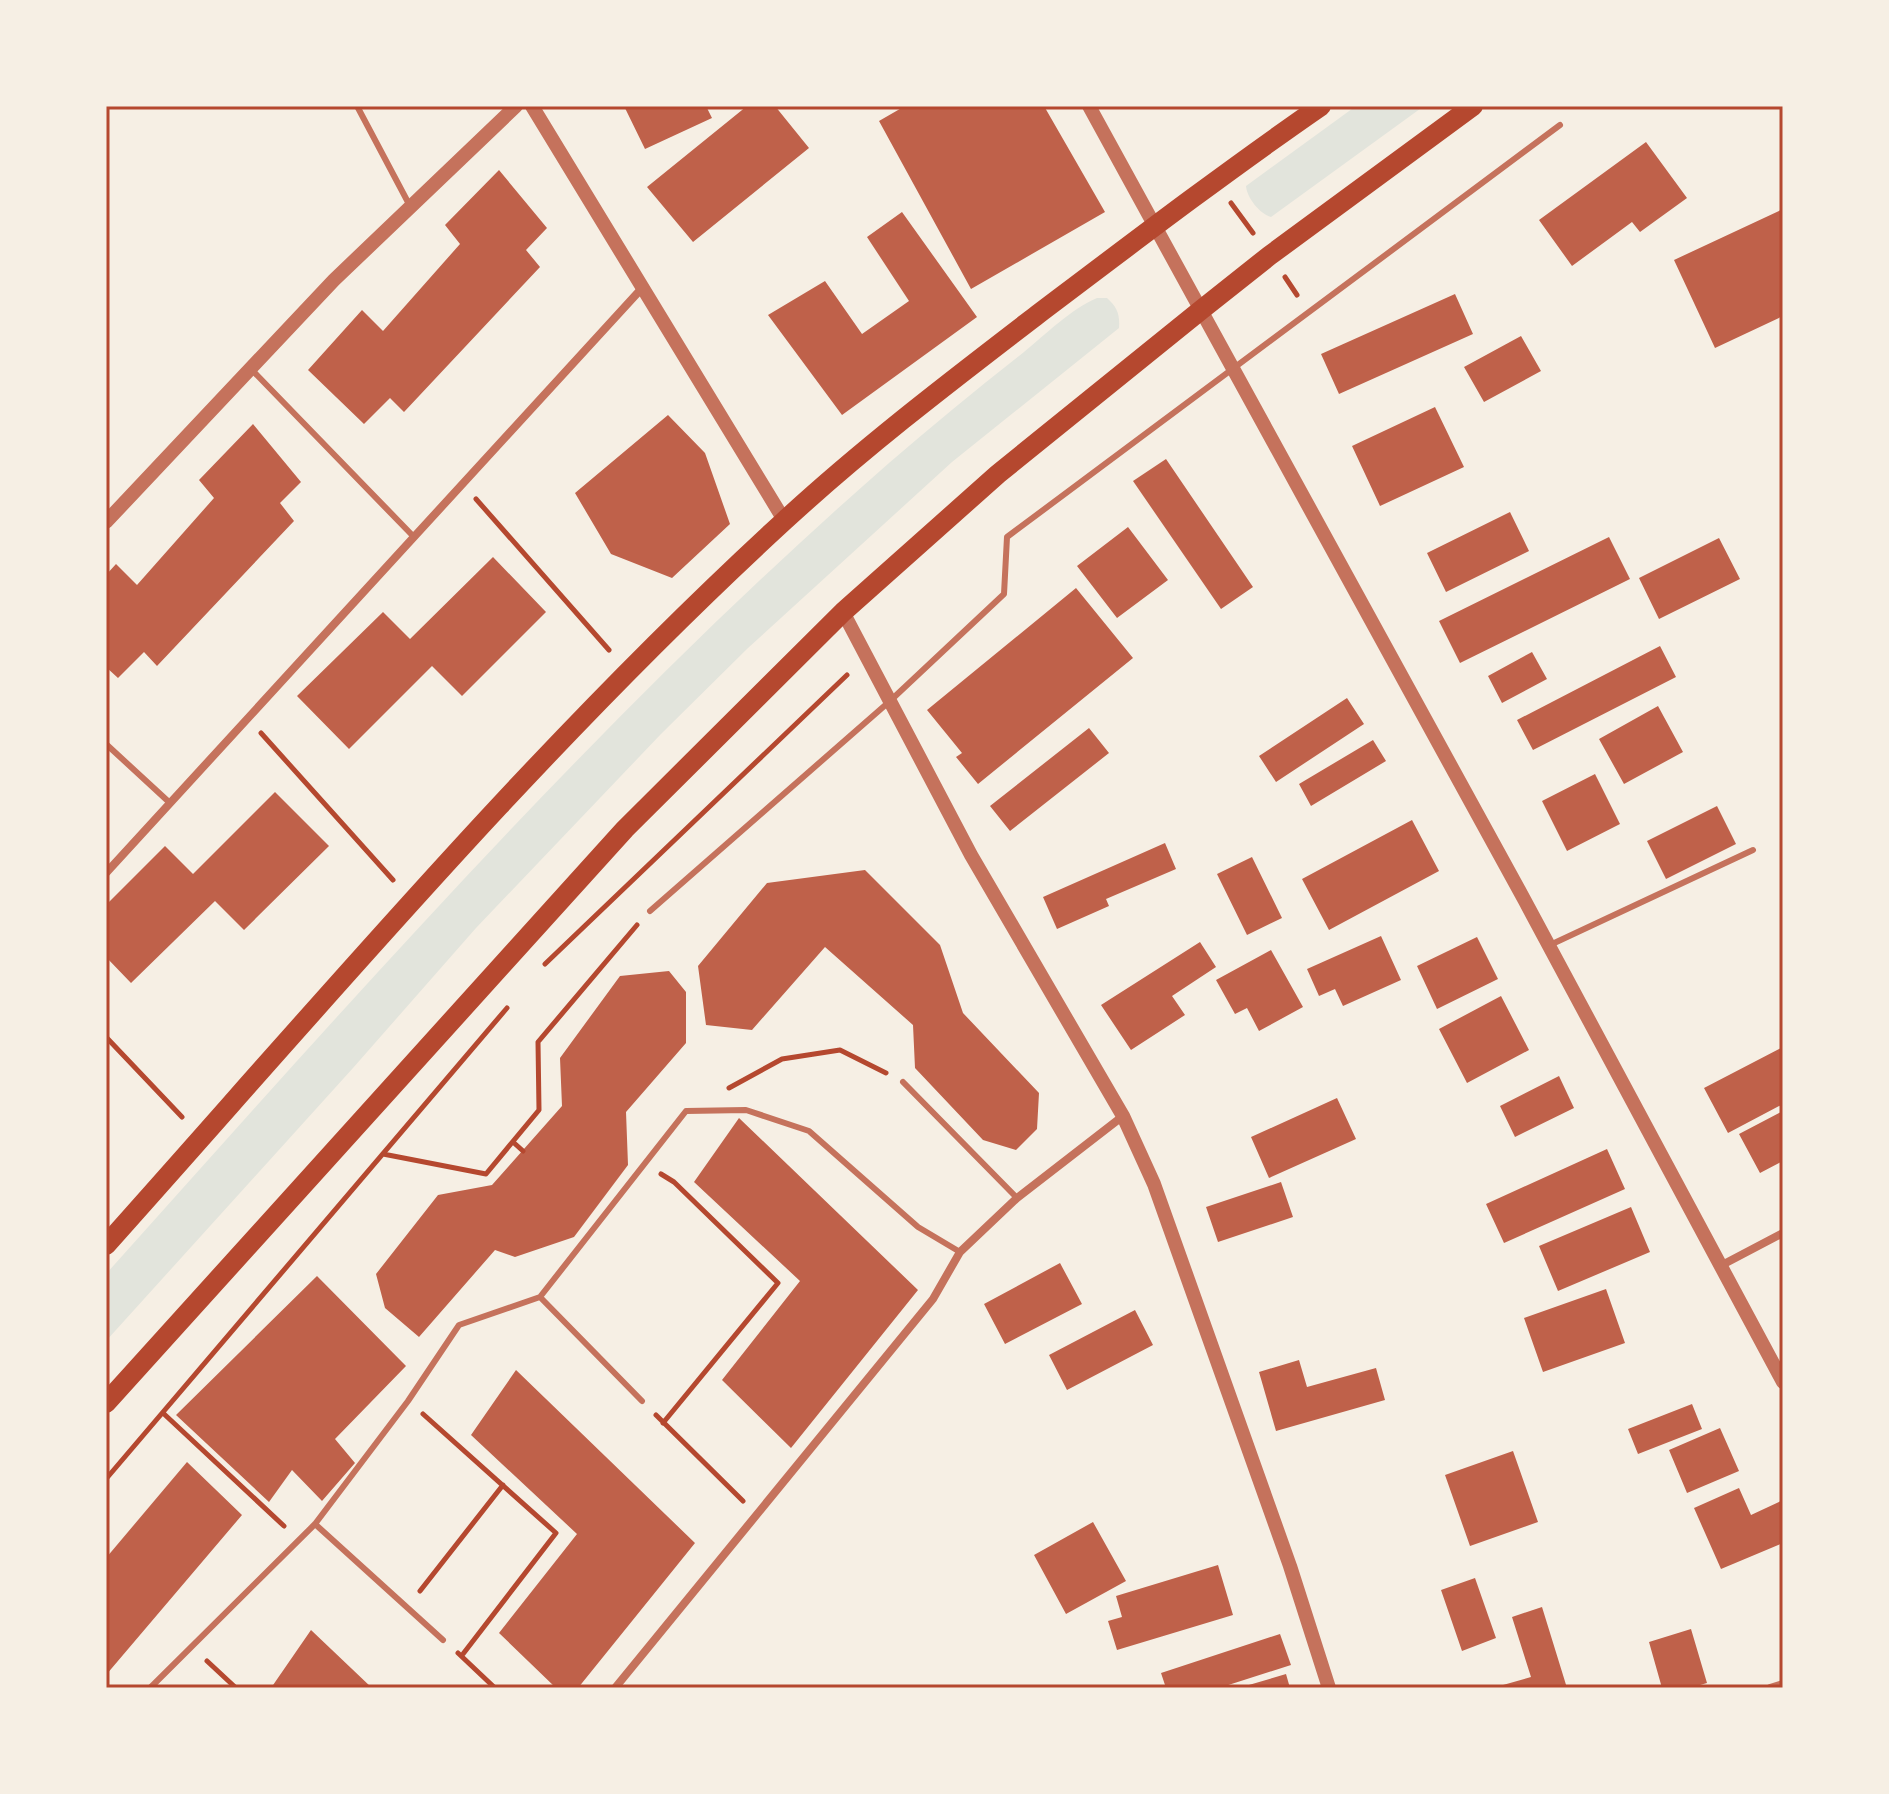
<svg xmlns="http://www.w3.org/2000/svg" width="1889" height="1794" viewBox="0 0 1889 1794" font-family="'Nunito Sans',sans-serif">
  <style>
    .green { fill: #e2e4dc }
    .building { fill: #bf614a }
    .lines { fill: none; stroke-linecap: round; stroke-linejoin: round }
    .path { stroke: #b5482f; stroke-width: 5 }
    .service { stroke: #c5725c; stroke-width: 6 }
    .minor { stroke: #c5725c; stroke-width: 8 }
    .tertiary { stroke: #c5725c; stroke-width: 14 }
    .primary { stroke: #b5482f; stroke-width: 20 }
    .neatline { fill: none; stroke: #b5482f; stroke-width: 3 }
  </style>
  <rect width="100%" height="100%" fill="#f6efe4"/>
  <path class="green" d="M1356,106H1424L1271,217C1260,214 1247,198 1246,186Z
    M1097,298H1107C1117,307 1120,314 1119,328L952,462L748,648L661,734L476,928L353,1068L106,1341V1274C357,994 605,711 889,463C933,425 978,388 1024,352C1046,334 1071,309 1097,298Z"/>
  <path class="building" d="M624,106H706L712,118L645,149Z
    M747,106H775L809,148L693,242L647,187Z
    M905,106H1044L1105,212L971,289L879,121Z
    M1646,142L1687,198L1640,232L1632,222L1572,266L1539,220Z
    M499,170L547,228L526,250L540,267L404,412L390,398L364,424L308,370L362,310L383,331L460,244L445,225Z
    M1783,209V316L1715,348L1674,260Z
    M902,212L977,317L842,415L768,315L825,281L862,334L909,301L867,237Z
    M1455,294L1473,334L1339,394L1321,354Z
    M1521,336L1541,371L1484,402L1464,367Z
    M1435,407L1464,467L1380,506L1352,446Z
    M668,415L705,453L730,524L672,578L611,554L575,493Z
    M253,424L301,482L280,503L294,521L157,666L144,652L118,678L106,667V575L116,564L137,585L214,498L199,480Z
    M1166,459L1253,587L1221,609L1133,481Z
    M1510,512L1529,551L1446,592L1427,553Z
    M1128,527L1168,580L1117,618L1077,566Z
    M1609,537L1630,579L1460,663L1439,621Z
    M1719,538L1740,579L1659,619L1639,578Z
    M493,557L546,612L462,696L432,666L349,749L297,696L383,612L410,639Z
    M1076,588L1133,658L978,784L956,757L962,753L927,710Z
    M1660,646L1676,677L1533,750L1517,720Z
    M1532,652L1547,679L1502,703L1488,676Z
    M1347,698L1364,724L1276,782L1259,756Z
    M1658,706L1683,752L1624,784L1599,739Z
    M1089,728L1109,753L1010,831L990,806Z
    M1373,740L1386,761L1311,806L1299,784Z
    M1595,774L1620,824L1567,851L1542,801Z
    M275,792L329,846L244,930L215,901L131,983L106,957V905L165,846L193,874Z
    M1717,806L1736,844L1666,879L1647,841Z
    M1412,820L1439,871L1329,930L1302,879Z
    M1165,843L1176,869L1106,899L1109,906L1057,929L1043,897Z
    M1252,857L1282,918L1247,935L1217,874Z
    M865,870L940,945L963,1013L1039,1093L1037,1129L1016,1150L983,1140L915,1068L913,1025L825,947L752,1030L706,1025L698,966L767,883Z
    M1381,936L1401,980L1343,1006L1335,989L1319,996L1307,969Z
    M1477,937L1498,979L1437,1009L1417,966Z
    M1200,942L1216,967L1172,996L1185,1015L1131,1050L1101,1005Z
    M1271,950L1303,1007L1259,1031L1247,1008L1235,1014L1216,980Z
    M669,971L686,992V1043L626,1112L628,1165L574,1237L515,1257L495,1250L419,1337L385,1308L376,1274L438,1195L492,1185L562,1106L560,1058L620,976Z
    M1501,996L1529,1050L1467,1083L1439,1029Z
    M1783,1047V1104L1728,1133L1704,1088Z
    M1559,1076L1574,1108L1515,1137L1500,1106Z
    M1337,1098L1356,1139L1269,1178L1251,1137Z
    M1783,1111V1161L1760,1173L1739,1134Z
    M739,1118L918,1290L791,1448L722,1380L800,1281L694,1182Z
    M1607,1149L1625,1189L1504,1243L1486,1204Z
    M1281,1182L1293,1217L1218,1242L1206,1207Z
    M1631,1207L1650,1252L1558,1291L1539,1246Z
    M1060,1263L1082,1304L1005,1344L984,1304Z
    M317,1276L406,1366L335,1439L355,1463L322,1501L292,1470L269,1502L176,1415Z
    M1606,1289L1625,1343L1543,1372L1524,1318Z
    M1135,1310L1153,1345L1067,1390L1049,1355Z
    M1299,1360L1307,1387L1376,1368L1385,1400L1276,1431L1259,1372Z
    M516,1370L695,1543L578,1688H556L499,1633L577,1534L471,1435Z
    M1692,1404L1702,1429L1638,1454L1628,1429Z
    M1720,1428L1739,1471L1687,1493L1669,1450Z
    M1513,1451L1538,1522L1470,1546L1445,1475Z
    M187,1462L242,1515L106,1675V1558Z
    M1739,1488L1751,1515L1783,1500V1543L1721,1569L1694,1508Z
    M1093,1522L1126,1581L1066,1614L1034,1555Z
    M1218,1565L1233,1615L1117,1650L1108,1621L1122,1617L1116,1596Z
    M1475,1578L1496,1638L1462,1651L1441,1590Z
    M1542,1607L1567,1688H1504L1503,1685L1531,1677L1512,1617Z
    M1691,1629L1707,1683L1690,1688H1662L1649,1642Z
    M311,1630L372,1688H271Z
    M1280,1634L1291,1665L1219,1688H1166L1161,1673Z
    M1286,1674L1290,1688H1242V1687Z"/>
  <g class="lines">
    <path class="path" d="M1231,203L1253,233
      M1285,277L1297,295
      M476,499L609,650
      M261,733L393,880
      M545,964L847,675
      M106,1037L182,1117
      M729,1088L782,1059L840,1050L886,1073
      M513,1142L523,1151
      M383,1154L486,1174L539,1110L538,1042L637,925
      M661,1174L674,1182L778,1283L663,1423
      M163,1413L284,1526
      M423,1414L556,1533L463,1654
      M656,1415L743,1501
      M106,1479L507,1008
      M420,1591L503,1485
      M458,1653L495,1688
      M207,1661L236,1688"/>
    <path class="service" d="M357,106L410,206
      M252,370L414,537
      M106,744L170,803
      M650,911L890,701L1004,594L1007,537L1560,125
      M1550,945L1753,850
      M903,1082L1017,1198
      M540,1297L642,1401
      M315,1524L443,1640
      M150,1688L315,1524L408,1401L459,1325L540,1297L686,1111L746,1110L809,1131L918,1227L960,1252"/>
    <path class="minor" d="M106,873L643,287
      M1722,1265L1783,1233
      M615,1688L933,1299L960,1252L1017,1198L1123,1116
      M1770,1688L1783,1684"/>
    <path class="tertiary" d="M532,106L784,520
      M1089,106L1525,901L1783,1382
      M106,522L334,280L516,106
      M843,612L971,855L1123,1116L1154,1184L1290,1566L1329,1688"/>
    <path class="primary" d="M106,1245C326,999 540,745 783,522C863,448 951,381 1037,315C1131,244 1224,173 1321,106
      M106,1403L625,829L843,612L998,474L1201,310L1269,256L1473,106"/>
  </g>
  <rect width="1889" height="1794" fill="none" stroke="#f6efe4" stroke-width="216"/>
  <rect x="108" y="108" width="1673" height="1578" class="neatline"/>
</svg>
